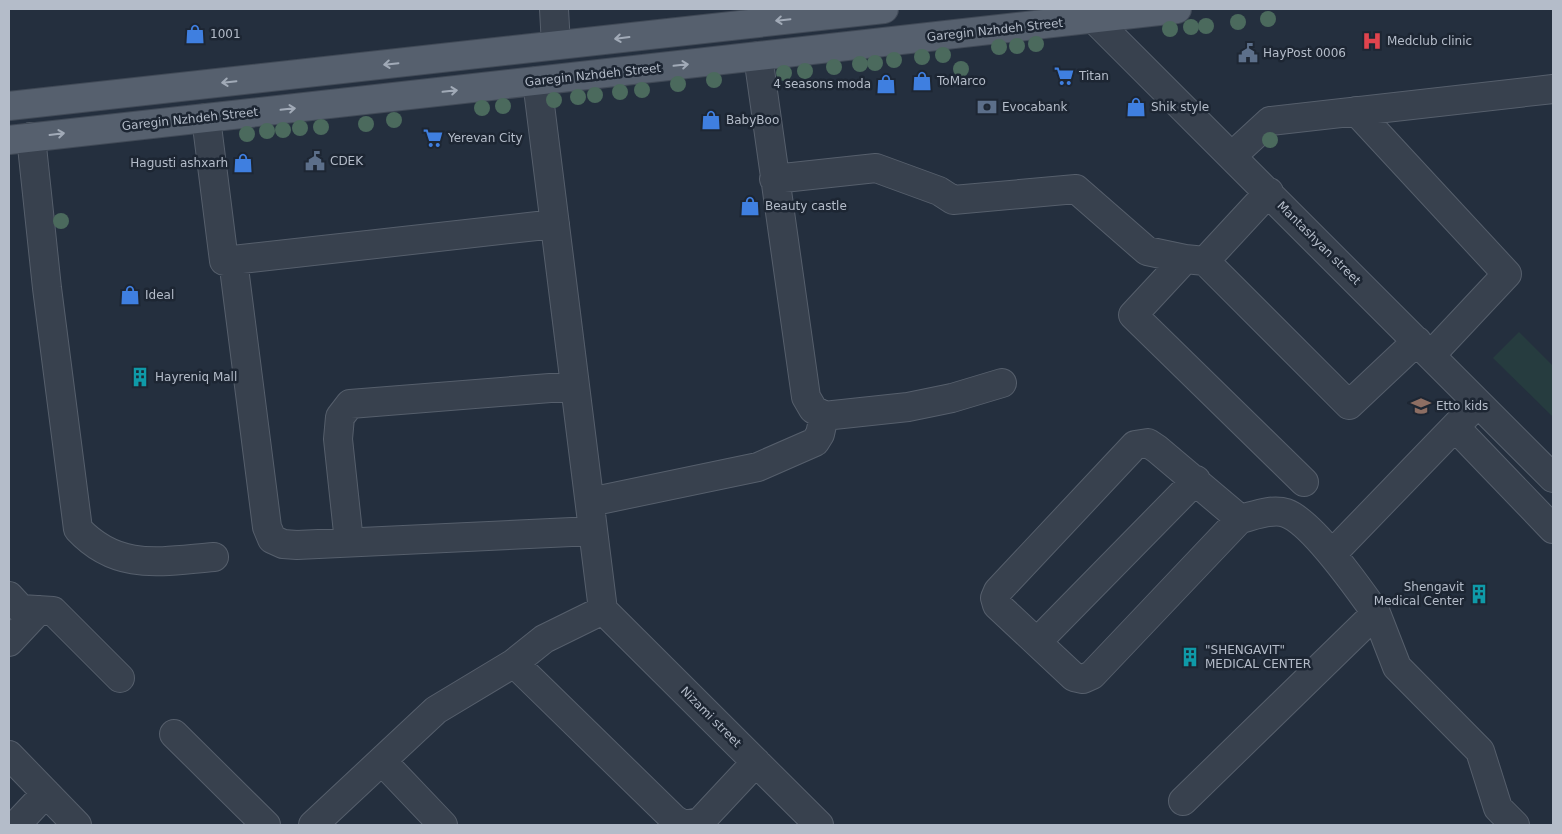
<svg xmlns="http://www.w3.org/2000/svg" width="1562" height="834" viewBox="0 0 1562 834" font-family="'DejaVu Sans',sans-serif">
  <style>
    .green { fill: #263c3f }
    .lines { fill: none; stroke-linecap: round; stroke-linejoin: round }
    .minor-casing { stroke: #565f6c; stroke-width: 30 }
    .major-casing { stroke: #414a57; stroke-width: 30 }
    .minor { stroke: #38414e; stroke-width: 28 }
    .major { stroke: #56606e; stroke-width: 28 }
    .tree { fill: #4b6a5d }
    .oneway { stroke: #a1aab7 }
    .labels { text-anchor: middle; stroke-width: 5; stroke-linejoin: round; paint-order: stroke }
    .street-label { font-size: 12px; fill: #b4bcc9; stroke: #1d2633 }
    .poi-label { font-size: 12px; fill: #b4bcc9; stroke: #1d2633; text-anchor: start }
  </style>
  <rect width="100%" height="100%" fill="#242f3e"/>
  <path class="green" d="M1519,332L1553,366V417L1493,358Z"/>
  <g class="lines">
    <defs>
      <path id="minor" d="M554,9L556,45
        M1084,9L1553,478
        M758,56L806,397L813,409L824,416L908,407L952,398L1002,383
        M537,81L603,610
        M1356,111L1507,274L1431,355
        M206,118L224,261L555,224
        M31,137L47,288L78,529C118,572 162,561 214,557
        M1232,156L1270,121L1553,89
        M774,179L876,168L939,191L953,200L1076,189L1147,251L1185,259L1205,261L1349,405L1417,341
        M1185,259L1133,315L1304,482
        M233,260L267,527L272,539L283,544L297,545L593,531
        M1205,261L1269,192
        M1455,427L1553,529
        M590,502L758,467L815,442L820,434L824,416
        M1240,519L1157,449L1148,443L1135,445L998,591L995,598L997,605L1074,677L1083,679L1092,675L1240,519C1253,516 1272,508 1286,513C1312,522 1359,589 1376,613
        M349,542L338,439L340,417L350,404L575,386
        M1332,554L1478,403
        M9,596L21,609L53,611L120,678
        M603,610L819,825
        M9,642L39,610
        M1037,642L1196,480
        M514,663L674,819L684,825L700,822L756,762
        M174,734L266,825
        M9,755L77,825
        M382,761L443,825
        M1183,801L1376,613L1397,667L1480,751L1498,808L1515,825
        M16,825L46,793
        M313,825L436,710L514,663L544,639L603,610"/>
      <path id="major" d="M9,106L884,9
        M9,140L1177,9"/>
    </defs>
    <use href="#minor" class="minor-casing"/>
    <use href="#major" class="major-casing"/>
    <use href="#minor" class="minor"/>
    <use href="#major" class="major"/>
  </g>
  <g class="tree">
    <circle cx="1268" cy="19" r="8"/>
    <circle cx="1238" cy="22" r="8"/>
    <circle cx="1206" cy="26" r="8"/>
    <circle cx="1191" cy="27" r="8"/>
    <circle cx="1170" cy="29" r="8"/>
    <circle cx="1036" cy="44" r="8"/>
    <circle cx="1017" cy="46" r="8"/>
    <circle cx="999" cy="47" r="8"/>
    <circle cx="943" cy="55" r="8"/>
    <circle cx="922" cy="57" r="8"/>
    <circle cx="894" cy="60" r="8"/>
    <circle cx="875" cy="63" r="8"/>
    <circle cx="860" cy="64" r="8"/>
    <circle cx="834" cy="67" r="8"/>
    <circle cx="961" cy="69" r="8"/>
    <circle cx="805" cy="71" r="8"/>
    <circle cx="784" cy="73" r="8"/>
    <circle cx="714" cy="80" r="8"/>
    <circle cx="678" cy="84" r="8"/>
    <circle cx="642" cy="90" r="8"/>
    <circle cx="620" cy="92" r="8"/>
    <circle cx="595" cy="95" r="8"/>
    <circle cx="578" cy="97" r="8"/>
    <circle cx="554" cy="100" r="8"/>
    <circle cx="503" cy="106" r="8"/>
    <circle cx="482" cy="108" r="8"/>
    <circle cx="394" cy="120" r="8"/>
    <circle cx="366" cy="124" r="8"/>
    <circle cx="321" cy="127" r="8"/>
    <circle cx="300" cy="128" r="8"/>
    <circle cx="283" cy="130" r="8"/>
    <circle cx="267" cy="131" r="8"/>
    <circle cx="247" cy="134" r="8"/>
    <circle cx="1270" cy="140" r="8"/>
    <circle cx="61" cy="221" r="8"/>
  </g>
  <defs><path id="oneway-shaft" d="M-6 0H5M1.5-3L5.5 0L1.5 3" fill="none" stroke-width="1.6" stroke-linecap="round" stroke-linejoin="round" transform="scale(1.25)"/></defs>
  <g class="oneway">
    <use href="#oneway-shaft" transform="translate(783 20) rotate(174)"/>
    <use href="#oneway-shaft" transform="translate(622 38) rotate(173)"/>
    <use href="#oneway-shaft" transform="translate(391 64) rotate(174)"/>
    <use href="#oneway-shaft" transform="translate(681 65) rotate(-6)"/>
    <use href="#oneway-shaft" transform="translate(229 82) rotate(174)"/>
    <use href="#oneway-shaft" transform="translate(450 91) rotate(-6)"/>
    <use href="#oneway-shaft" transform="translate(288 109) rotate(-6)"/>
    <use href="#oneway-shaft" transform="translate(57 134) rotate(-7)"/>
  </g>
  <defs>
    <symbol id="shop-bare" viewBox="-9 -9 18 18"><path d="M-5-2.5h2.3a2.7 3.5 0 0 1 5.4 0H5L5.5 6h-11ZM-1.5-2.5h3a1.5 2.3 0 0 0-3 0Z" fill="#3f7fe0" stroke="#1d2633" stroke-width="2.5" paint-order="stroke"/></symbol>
    <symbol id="hospital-bare" viewBox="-9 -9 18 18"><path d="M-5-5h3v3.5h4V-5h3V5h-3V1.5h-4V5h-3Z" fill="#e0444e" stroke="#1d2633" stroke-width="2.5" paint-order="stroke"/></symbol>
    <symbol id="civic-bare" viewBox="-9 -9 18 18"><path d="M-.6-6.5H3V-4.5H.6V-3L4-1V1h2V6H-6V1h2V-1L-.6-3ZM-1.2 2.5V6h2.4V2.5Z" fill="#5c6f8a" stroke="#1d2633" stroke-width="2.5" paint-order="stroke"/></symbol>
    <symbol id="supermarket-bare" viewBox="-9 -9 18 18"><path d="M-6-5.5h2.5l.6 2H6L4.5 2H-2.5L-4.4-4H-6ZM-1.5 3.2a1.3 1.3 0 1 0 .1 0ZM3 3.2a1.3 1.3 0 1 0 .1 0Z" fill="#3f7fe0" stroke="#1d2633" stroke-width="2.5" paint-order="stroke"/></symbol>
    <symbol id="bank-bare" viewBox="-9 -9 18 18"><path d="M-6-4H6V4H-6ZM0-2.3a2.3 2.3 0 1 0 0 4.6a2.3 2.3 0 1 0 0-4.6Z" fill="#5c6f8a" stroke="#1d2633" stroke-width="2.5" paint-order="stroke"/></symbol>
    <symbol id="building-bare" viewBox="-9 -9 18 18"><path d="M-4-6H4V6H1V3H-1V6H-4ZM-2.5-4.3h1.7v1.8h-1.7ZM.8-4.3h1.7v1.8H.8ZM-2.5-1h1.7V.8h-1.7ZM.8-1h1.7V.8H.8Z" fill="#0f9aa8" stroke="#1d2633" stroke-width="2.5" paint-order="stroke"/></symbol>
    <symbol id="school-bare" viewBox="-9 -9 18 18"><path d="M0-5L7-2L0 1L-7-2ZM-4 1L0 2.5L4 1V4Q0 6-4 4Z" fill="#8d6e63" stroke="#1d2633" stroke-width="2.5" paint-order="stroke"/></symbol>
  </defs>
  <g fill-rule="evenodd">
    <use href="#shop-bare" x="181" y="20" width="28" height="28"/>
    <use href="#hospital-bare" x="1358" y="27" width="28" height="28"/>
    <use href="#civic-bare" x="1234" y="39" width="28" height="28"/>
    <use href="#supermarket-bare" x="1050" y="62" width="28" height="28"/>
    <use href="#shop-bare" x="908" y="67" width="28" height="28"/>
    <use href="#shop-bare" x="872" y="70" width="28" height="28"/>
    <use href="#bank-bare" x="973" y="93" width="28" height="28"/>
    <use href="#shop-bare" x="1122" y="93" width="28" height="28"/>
    <use href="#shop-bare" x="697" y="106" width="28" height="28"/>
    <use href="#supermarket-bare" x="419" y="124" width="28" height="28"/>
    <use href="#civic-bare" x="301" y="147" width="28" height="28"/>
    <use href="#shop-bare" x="229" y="149" width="28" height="28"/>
    <use href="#shop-bare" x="736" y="192" width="28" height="28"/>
    <use href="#shop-bare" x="116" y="281" width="28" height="28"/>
    <use href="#building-bare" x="126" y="363" width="28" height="28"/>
    <use href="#school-bare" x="1407" y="392" width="28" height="28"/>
    <use href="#building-bare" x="1465" y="580" width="28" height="28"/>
    <use href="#building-bare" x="1176" y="643" width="28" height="28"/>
  </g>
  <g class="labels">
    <g class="street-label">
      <text transform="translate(995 30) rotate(-6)" y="4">Garegin Nzhdeh Street</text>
      <text transform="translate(593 75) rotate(-6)" y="4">Garegin Nzhdeh Street</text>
      <text transform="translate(190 119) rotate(-6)" y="4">Garegin Nzhdeh Street</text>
      <text transform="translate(1319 243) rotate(45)" y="4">Mantashyan street</text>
      <text transform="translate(711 717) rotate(45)" y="4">Nizami street</text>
    </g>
    <g class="poi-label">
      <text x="210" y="38">1001</text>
      <text x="1387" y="45">Medclub clinic</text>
      <text x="1263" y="57">HayPost 0006</text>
      <text x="1079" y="80">Titan</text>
      <text x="937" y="85">ToMarco</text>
      <text x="871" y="88" text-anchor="end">4 seasons moda</text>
      <text x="1002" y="111">Evocabank</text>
      <text x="1151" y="111">Shik style</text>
      <text x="726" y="124">BabyBoo</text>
      <text x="448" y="142">Yerevan City</text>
      <text x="330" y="165">CDEK</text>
      <text x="228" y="167" text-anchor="end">Hagusti ashxarh</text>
      <text x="765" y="210">Beauty castle</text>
      <text x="145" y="299">Ideal</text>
      <text x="155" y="381">Hayreniq Mall</text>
      <text x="1436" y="410">Etto kids</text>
      <text x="1464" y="591" text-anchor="end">Shengavit<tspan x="1464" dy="14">Medical Center</tspan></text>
      <text x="1205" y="654">"SHENGAVIT"<tspan x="1205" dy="14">MEDICAL CENTER</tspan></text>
    </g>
  </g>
  <rect width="1562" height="834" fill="none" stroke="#b4bcc9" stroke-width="20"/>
</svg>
